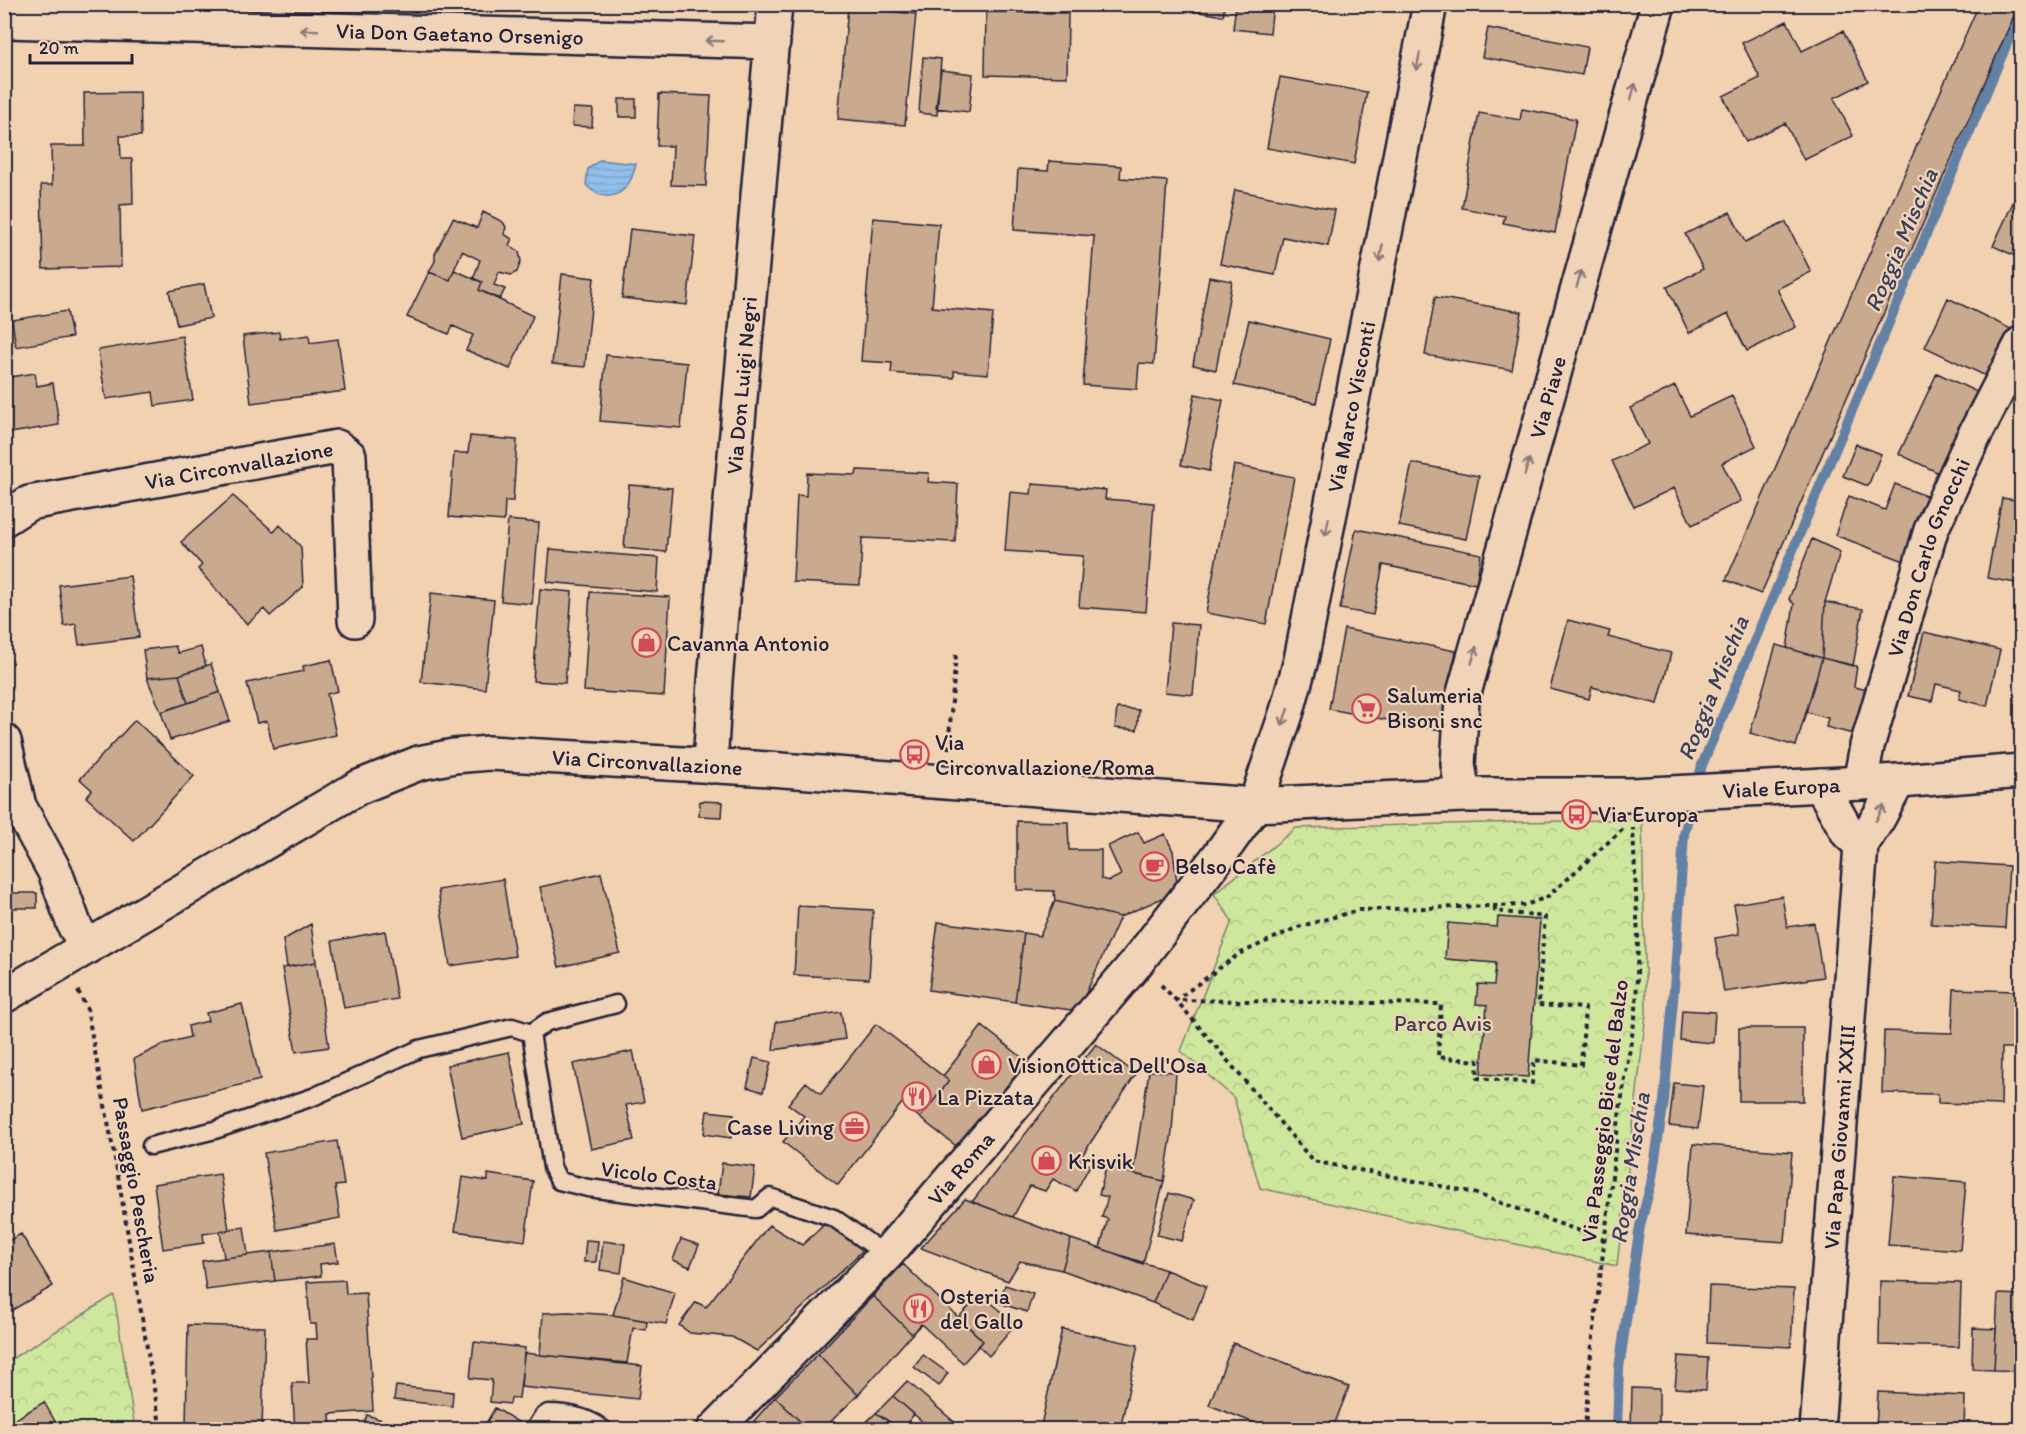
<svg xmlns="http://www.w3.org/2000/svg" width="2026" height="1434" viewBox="0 0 2026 1434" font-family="Itim,sans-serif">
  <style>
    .park { fill: url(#park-crowns); stroke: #78846c; stroke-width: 1.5 }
    .water { fill: url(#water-rules); stroke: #6480a5; stroke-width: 1.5 }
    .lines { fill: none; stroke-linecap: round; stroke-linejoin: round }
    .stream { stroke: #6480a5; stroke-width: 10 }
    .building { fill: #caaa8e; stroke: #22223b; stroke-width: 1.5 }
    .lane-casing { stroke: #22223b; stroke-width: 21 }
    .street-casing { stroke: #22223b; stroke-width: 38 }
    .secondary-casing { stroke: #22223b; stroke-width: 38 }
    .path { stroke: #22223b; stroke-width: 4; stroke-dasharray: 4.5 4.5; stroke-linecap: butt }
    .lane { stroke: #f1d3b7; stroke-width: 16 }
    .street { stroke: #f1d3b7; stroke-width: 33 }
    .secondary { stroke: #f1d3b7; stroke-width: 33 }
    .oneway { stroke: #8a7a79 }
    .labels { text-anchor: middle; stroke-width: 4.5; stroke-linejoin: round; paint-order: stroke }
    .street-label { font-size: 22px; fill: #22223b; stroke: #f1d3b7 }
    .poi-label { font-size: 22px; fill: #22223b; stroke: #f1d3b7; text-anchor: start }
    .park-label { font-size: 22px; fill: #3c404a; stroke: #f1d3b7 }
    .water-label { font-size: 24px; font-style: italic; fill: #38415e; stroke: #f1d3b7 }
  </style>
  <defs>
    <pattern id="park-crowns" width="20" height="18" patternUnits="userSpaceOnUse" patternTransform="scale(1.5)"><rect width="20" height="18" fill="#cee79d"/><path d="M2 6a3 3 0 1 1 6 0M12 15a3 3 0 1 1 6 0" fill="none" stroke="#b1c688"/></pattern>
    <pattern id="water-rules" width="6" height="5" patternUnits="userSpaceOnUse" patternTransform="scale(1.5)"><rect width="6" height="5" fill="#90bfeb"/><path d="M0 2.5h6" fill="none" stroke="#7ca4ca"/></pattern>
  </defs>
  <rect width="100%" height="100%" fill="#f2d1b1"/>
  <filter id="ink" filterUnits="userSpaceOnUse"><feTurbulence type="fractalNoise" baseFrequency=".0167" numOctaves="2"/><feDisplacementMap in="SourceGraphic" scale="12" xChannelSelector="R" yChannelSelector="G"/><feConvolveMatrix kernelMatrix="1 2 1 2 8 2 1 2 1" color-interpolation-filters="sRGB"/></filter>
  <g filter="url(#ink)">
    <path class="park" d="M1642,819L1646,1013L1617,1266L1260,1188L1234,1098L1181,1051L1232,921L1214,894L1296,828Z
      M114,1295L135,1429L5,1430V1363Z"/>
    <path class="water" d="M600,160L636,164C630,191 610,209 586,185L588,169Z"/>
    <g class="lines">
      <path class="stream" d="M1617,1430L1619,1368L1640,1226L1651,1184L1664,1101L1674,989L1684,834L1702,765L2022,8"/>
    </g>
    <path class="building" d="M1225,4L1223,16L1193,11L1194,4Z
      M1236,4H1273L1270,33L1233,29Z
      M1979,4H2019L1761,594L1726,580Z
      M848,7L916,14L905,125L838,119Z
      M986,12L1068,13L1067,77L985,75Z
      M1787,21L1802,51L1843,31L1868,81L1834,98L1853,136L1804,160L1785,123L1746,142L1723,96L1760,78L1742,43Z
      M1488,28L1587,47L1582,75L1482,57Z
      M923,57L941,59L937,115L919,113Z
      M941,70L973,74L969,112L936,108Z
      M1280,77L1367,92L1354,164L1267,148Z
      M140,92L141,136H120L121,159H132L133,204L120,205L121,267L43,269L41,185H52L51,146H85L84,93Z
      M659,94L711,96L706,186L671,185L673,146H657Z
      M619,99H636V117H619Z
      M573,108L593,109L592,127L572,126Z
      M1522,109L1576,119L1555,233L1503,223L1505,216L1462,208L1479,113L1520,120Z
      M1049,161L1121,166L1120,178L1167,181L1154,364L1139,363L1137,389L1083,385L1094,236L1014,230L1018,169L1048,171Z
      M1235,190L1335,210L1328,246L1283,237L1275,275L1220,264Z
      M2016,196L2022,199V259L1993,246Z
      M483,212L503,222L506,227L504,234L512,239L509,245L519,252L521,261L517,272L511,275L499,272L494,285L505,289L500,299L479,290L482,282L473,279L480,260L462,251L450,280L429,272L435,261V254L453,218L477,228Z
      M1730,212L1745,242L1786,222L1811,272L1777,289L1796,327L1747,351L1728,314L1689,333L1667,287L1703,269L1685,234Z
      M873,218L939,224L932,307L993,313L988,374L954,371V378L891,373L892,363L861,361Z
      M630,229L695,236L687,305L622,298Z
      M454,270L482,282L479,290L533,316L510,369L466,350L473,335L453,326L449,334L407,317L429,272L450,280Z
      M562,274L594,278L585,367L552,364Z
      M1209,277L1232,281L1216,370L1193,365Z
      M204,284L211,318L177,325L169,291Z
      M1435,297L1522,312L1512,370L1425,355Z
      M1948,298L2013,330L1990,378L1925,347Z
      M67,311L72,337L16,347L12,320Z
      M1249,320L1330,339L1316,403L1234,385Z
      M279,332L280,339L309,335L310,343L338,339L345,391L251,403L243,336Z
      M182,336L193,400L155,406L153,392L106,399L98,350Z
      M606,355L687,363L681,428L600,421Z
      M35,373L37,386L53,383L59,425L4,434V378Z
      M1937,373L1981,394L1943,475L1899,454Z
      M1675,386L1690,416L1732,396L1756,446L1722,463L1741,501L1692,525L1674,488L1634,507L1612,461L1648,444L1630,408Z
      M1195,394L1223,400L1209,471L1181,465Z
      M470,436L517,440L513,501H505L504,521L449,517L454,453H468Z
      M1856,444L1881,454L1868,486L1843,476Z
      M2022,454V476L2016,475Z
      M1412,463L1479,476L1466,539L1399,526Z
      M1234,465L1294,477L1266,624L1206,613Z
      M857,470L929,473L928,482L958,484L955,542L862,538L860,585L793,582L797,495L806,496L807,473L856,475Z
      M1032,484L1106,490L1105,499L1154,503L1146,612L1079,607L1083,556L1005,551L1010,492L1031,494Z
      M1895,484L1931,498L1907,562L1835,535L1849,496L1885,510Z
      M629,485L672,488L666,552L624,548Z
      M233,496L274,532L280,525L301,547L303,587L270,616L264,609L247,624L198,569L202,565L181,542Z
      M2002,498L2022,501V584L1987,578Z
      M508,520L539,523L532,604L501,601Z
      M1356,529L1481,554L1476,584L1383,565L1373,615L1340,609Z
      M1812,539L1840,552L1825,602L1822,658L1787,648L1794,604L1789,599Z
      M550,549L659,558L657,592L547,582Z
      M130,576L139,637L79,645L76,624L64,626L59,585Z
      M540,589L572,592L565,683L533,681Z
      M590,592L670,597L664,696L584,691Z
      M431,593L494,600L485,689L421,682Z
      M1825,602L1863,609L1853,666L1822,658Z
      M1568,620L1610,631L1608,637L1671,653L1658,704L1592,687L1589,699L1550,689Z
      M1171,623L1199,625L1193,695L1165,692Z
      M1344,629L1456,651L1441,730L1329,709Z
      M1924,632L2000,650L1987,706L1959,699L1961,690L1936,684L1932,701L1908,696Z
      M1776,645L1822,658L1796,746L1750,733Z
      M175,646L178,653L201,647L206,666L179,675L147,678L143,650Z
      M1822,658L1857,666L1854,687L1872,691L1861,736L1826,727L1828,718L1806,712Z
      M331,660L338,691L327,694L336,735L273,749L267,721L257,723L247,683L304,671L303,666Z
      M211,664L220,692L188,703L179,675Z
      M179,675L188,703L161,712L147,678Z
      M220,692L230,721L170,740L161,712Z
      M1117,708L1139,710L1137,730L1115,728Z
      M135,720L194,776L134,841L86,797L92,790L80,779Z
      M700,801L723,802L722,817L699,816Z
      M1017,821L1068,822L1069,850H1101V879L1109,881L1121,875L1108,846L1138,832L1144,843L1165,834L1173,851L1178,891L1120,917L1055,901L1054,891L1017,890Z
      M1935,861L2009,866L2005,928L1931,924Z
      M601,873L620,953L559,967L540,887Z
      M503,879L515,956L450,966L438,890Z
      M5,893H37V908H5Z
      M1782,896L1787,927L1814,923L1823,977L1724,992L1715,938L1739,934L1734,904Z
      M1055,901L1120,917L1078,1011L1015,1002L1024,933L1040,936Z
      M798,906L873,910L869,979L794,975Z
      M1498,917L1540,920L1528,1077L1481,1074L1487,1005L1476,1004L1478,984L1494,985L1496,963L1445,959L1448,923L1497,927Z
      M938,922L1024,933L1015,1002L929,990Z
      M311,924L316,962L287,967L283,940Z
      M385,931L397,999L344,1008L332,941Z
      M316,962L329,1047L296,1052L282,968Z
      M1954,989L2015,991L2013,1048H2002L2001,1105L1938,1103V1094L1882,1093L1884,1031L1952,1033Z
      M242,1004L260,1080L142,1109L134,1059L164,1044L190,1037L188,1026L208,1021L206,1013Z
      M1682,1010L1715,1012L1713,1043L1680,1040Z
      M841,1012L845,1039L773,1050L776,1022Z
      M2019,1013H2022V1055H2017Z
      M876,1024L949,1081L920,1118L902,1103L838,1185L783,1142L804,1116L788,1104L806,1082L821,1094Z
      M982,1026L1033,1066L964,1152L920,1118L949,1081L943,1076Z
      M1739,1028H1803V1101H1739Z
      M1096,1044L1136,1074L1079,1160L1090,1165L1076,1191L1053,1179L1045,1191L1030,1186L1013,1217L972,1202Z
      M633,1051L644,1102L626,1105L634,1140L591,1149L573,1064Z
      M509,1052L524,1124L462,1137L447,1065Z
      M754,1058L771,1062L763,1092L747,1087Z
      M1149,1071L1176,1072L1172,1132L1164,1181L1133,1174Z
      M1674,1083L1703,1086L1698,1129L1669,1126Z
      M707,1111L734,1114L731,1138L704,1134Z
      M337,1141L344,1185L335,1186L340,1218L277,1230L264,1153Z
      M1693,1144L1792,1152L1785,1242L1686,1235Z
      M722,1163L755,1167L751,1197L718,1194Z
      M1106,1167L1164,1181L1143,1264L1100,1248L1108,1219L1102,1217L1108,1197L1099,1195Z
      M220,1174L229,1230L203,1234L204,1243L163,1249L154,1184Z
      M488,1174L533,1181L525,1241L455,1231L463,1177L488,1181Z
      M1894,1176L1966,1182L1960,1250L1888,1245Z
      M1169,1193L1194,1200L1182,1241L1157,1235Z
      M965,1199L1071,1239L1062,1270L1020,1261L1008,1281L921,1248Z
      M826,1223L863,1250L757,1351L732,1337L690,1333L679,1325L696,1302L706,1307L769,1225L802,1245Z
      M244,1227L248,1255L224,1258L220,1231Z
      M21,1234L53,1286L4,1315V1243Z
      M681,1239L699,1245L690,1267L673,1260Z
      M1071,1239L1166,1270L1153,1303L1062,1270Z
      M586,1240L598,1241L596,1262H584Z
      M603,1241L625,1244L621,1273L600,1270Z
      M335,1244L338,1262L320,1264L321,1276L275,1281L271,1252Z
      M271,1252L275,1281L206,1290L202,1261Z
      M903,1264L983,1341L963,1363L921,1324L912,1334L873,1296Z
      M1166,1270L1206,1286L1193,1320L1153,1303Z
      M624,1277L675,1293L666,1324L613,1315Z
      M345,1280L346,1294L366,1293L373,1411L330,1414L331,1430H295L292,1383H309L306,1339H317L316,1324H310L307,1282Z
      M1880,1281L1961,1283L1959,1347L1879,1345Z
      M1005,1285L1033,1294L1027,1312L999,1303Z
      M1709,1286L1794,1289L1791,1347L1707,1343Z
      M981,1294L1016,1324L989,1356L979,1346L983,1341L959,1317Z
      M1998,1294L2022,1295V1371L1994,1370Z
      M873,1296L912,1334L858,1395L818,1354Z
      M569,1312L613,1315L647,1321L646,1330L633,1328L627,1363L540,1355L543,1313Z
      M188,1325L265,1327L262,1428L186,1426Z
      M1973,1328L1996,1329L1994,1370L1972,1369Z
      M1062,1329L1138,1345L1120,1430H1040Z
      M474,1342L525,1348L519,1398H511L510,1404L490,1402L492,1380L470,1378Z
      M1233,1343L1349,1387L1332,1430H1272L1209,1405Z
      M524,1353L642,1366L638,1399L521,1387Z
      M818,1354L858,1395L822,1430H809L775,1397Z
      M923,1355L948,1373L939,1386L914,1367Z
      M1678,1356L1708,1358L1706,1390L1675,1388Z
      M907,1381L961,1428L932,1430L893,1396Z
      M396,1386L453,1392L452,1406L394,1400Z
      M1632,1388L1659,1389V1430H1631Z
      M1878,1392L1965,1396L1964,1430H1876Z
      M893,1396L914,1414L902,1430L876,1413Z
      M775,1397L809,1430H746Z
      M44,1402L60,1430H4V1426Z
      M495,1408L528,1428L527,1430H482Z
      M876,1413L901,1430H864L861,1427Z
      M367,1415L388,1422L386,1430H362Z"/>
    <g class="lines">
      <defs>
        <path id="lane" d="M531,1033L547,1022L616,1004
          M151,1146L215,1130L313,1097L419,1049L512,1027L531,1033L552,1167L559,1181L588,1188L756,1209L770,1197L834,1218L886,1255
          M534,1430L542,1417L548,1413C567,1413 589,1417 604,1430"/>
        <g id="street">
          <path id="s1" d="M4,21L773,42"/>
          <path id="s2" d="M4,519L29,503L337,447L349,456L355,620"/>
          <path d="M4,741L19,806L55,872L75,927L88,947"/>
          <path id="s3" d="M710,766L715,681L775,4"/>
          <path id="s4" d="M1860,783L1867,746L1931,530L1971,442L2022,343"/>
          <path d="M1821,785L1848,833L1861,845"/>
          <path id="s5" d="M1463,795L1458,764L1462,700L1658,4"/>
          <path id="s6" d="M714,1430L886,1255L1137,962L1221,853L1255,805L1287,711L1301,660L1430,4"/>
          <path id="s7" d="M1817,1430L1861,845L1879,817L1898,781"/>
        </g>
        <g id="secondary">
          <path id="s8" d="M4,996L359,787L419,763L454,756L489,753L754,768L1255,805L1463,795H1632L1900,781L2022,771"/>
        </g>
      </defs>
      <use href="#lane" class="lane-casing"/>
      <use href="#street" class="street-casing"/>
      <use href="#secondary" class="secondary-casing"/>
      <path class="path" d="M948,749L956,654
        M1161,985L1176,1000L1441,1004L1438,1057L1478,1061L1477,1078L1532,1083L1534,1060L1581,1065L1585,1008L1538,1005L1545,917L1495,911V906
        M78,991L87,1009L117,1170L161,1430
        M117,1170L130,1168L129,1161
        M1605,1240L1471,1192L1313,1161L1176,1000L1239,954L1298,927L1359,910L1526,905L1547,897L1623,829
        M1585,1430L1589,1371L1620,1109L1636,1011L1638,939L1633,828"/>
      <use href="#lane" class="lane"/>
      <use href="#street" class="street"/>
      <use href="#secondary" class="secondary"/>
    </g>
    <defs><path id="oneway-shaft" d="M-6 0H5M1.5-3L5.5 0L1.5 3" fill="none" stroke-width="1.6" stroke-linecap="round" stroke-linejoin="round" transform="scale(1.5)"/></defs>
    <g class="oneway">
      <use href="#oneway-shaft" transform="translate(309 30) rotate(-178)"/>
      <use href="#oneway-shaft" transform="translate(714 41) rotate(-178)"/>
      <use href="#oneway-shaft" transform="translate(1418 62) rotate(101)"/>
      <use href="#oneway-shaft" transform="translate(1633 92) rotate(-74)"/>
      <use href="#oneway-shaft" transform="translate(1381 253) rotate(101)"/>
      <use href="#oneway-shaft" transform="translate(1579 279) rotate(-74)"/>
      <use href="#oneway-shaft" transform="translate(1527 467) rotate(-74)"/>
      <use href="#oneway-shaft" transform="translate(1327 527) rotate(101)"/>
      <use href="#oneway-shaft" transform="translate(1474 655) rotate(-74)"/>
      <use href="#oneway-shaft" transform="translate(1285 717) rotate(109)"/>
      <use href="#oneway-shaft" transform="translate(1880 813) rotate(-63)"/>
    </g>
  </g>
  <defs>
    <symbol id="shop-ring" viewBox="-11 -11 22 22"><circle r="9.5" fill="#f1d3b7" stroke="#d1495b" stroke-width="1.5"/><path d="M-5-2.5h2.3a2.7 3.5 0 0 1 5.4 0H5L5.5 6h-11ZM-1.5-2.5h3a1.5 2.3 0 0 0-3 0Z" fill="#d1495b"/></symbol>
    <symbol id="supermarket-ring" viewBox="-11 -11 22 22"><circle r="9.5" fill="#f1d3b7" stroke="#d1495b" stroke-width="1.5"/><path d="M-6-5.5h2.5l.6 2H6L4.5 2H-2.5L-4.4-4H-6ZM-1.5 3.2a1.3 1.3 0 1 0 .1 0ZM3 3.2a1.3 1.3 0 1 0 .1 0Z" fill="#d1495b"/></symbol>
    <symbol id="bus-ring" viewBox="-11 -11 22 22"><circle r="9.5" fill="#f1d3b7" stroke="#d1495b" stroke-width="1.5"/><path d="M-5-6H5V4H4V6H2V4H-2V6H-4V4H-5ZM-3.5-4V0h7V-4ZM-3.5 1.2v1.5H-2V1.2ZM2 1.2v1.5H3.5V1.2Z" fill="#d1495b"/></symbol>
    <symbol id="cafe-ring" viewBox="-11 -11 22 22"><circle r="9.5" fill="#f1d3b7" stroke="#d1495b" stroke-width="1.5"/><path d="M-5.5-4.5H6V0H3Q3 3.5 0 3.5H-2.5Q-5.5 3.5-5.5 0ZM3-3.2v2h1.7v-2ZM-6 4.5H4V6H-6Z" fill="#d1495b"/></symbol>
    <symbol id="restaurant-ring" viewBox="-11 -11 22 22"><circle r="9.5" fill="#f1d3b7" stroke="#d1495b" stroke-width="1.5"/><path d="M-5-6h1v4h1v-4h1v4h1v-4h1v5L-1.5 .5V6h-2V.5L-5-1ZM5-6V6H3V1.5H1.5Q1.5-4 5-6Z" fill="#d1495b"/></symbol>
    <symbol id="office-ring" viewBox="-11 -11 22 22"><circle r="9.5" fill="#f1d3b7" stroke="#d1495b" stroke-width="1.5"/><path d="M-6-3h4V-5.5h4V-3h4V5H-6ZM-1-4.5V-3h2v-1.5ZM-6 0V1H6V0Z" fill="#d1495b"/></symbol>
  </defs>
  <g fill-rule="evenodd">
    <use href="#shop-ring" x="630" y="626" width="33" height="33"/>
    <use href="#supermarket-ring" x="1350" y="692" width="33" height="33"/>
    <use href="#bus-ring" x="898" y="738" width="33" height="33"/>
    <use href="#bus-ring" x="1560" y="798" width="33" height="33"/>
    <use href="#cafe-ring" x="1138" y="850" width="33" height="33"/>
    <use href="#shop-ring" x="970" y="1048" width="33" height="33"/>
    <use href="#restaurant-ring" x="900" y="1080" width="33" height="33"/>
    <use href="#office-ring" x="838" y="1110" width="33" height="33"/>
    <use href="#shop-ring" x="1030" y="1144" width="33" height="33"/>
    <use href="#restaurant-ring" x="902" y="1292" width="33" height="33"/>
  </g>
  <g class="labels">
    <g class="street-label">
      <text dy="8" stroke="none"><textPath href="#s1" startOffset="456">Via Don Gaetano Orsenigo</textPath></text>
      <text dy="8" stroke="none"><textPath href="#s3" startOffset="382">Via Don Luigi Negri</textPath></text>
      <text dy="8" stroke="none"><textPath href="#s5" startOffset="410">Via Piave</textPath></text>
      <text dy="8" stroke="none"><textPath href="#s6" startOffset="1238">Via Marco Visconti</textPath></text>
      <text dy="8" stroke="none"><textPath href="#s2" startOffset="243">Via Circonvallazione</textPath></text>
      <text dy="8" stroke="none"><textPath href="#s4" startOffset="236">Via Don Carlo Gnocchi</textPath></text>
      <text dy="8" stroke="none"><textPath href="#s8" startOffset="706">Via Circonvallazione</textPath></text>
      <text dy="8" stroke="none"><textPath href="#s8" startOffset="1842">Viale Europa</textPath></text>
      <text transform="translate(1604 1111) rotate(-83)" y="8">Via Passeggio Bice del Balzo</text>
      <text dy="8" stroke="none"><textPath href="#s7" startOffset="294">Via Papa Giovanni XXIII</textPath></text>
      <text dy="8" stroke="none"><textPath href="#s6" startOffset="360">Via Roma</textPath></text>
      <text transform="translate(659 1175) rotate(7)" y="8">Vicolo Costa</text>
      <text transform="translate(137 1190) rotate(80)" y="8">Passaggio Pescheria</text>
    </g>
    <g class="poi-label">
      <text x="667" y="651">Cavanna Antonio</text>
      <text x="1387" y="703">Salumeria<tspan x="1387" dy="25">Bisoni snc</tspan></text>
      <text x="935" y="750">Via<tspan x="935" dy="25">Circonvallazione/Roma</tspan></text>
      <text x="1598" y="822">Via Europa</text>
      <text x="1175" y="874">Belso Cafè</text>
      <text x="1008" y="1073">VisionOttica Dell'Osa</text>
      <text x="937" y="1105">La Pizzata</text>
      <text x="834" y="1135" text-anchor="end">Case Living</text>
      <text x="1068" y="1169">Krisvik</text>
      <text x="940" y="1304">Osteria<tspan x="940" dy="25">del Gallo</tspan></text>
    </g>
    <g class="park-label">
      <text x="1443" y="1031">Parco Avis</text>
    </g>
    <g class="water-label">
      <text transform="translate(1901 240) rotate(-67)" y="8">Roggia Mischia</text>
      <text transform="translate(1713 688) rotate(-68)" y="8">Roggia Mischia</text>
      <text transform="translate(1630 1168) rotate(-81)" y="8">Roggia Mischia</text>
    </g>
  </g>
  <rect width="2026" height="1434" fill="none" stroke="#f1d3b7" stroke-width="24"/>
  <rect x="12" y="12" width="2002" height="1410" fill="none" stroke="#22223b" stroke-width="2" filter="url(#ink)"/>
  <path d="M30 54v9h102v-9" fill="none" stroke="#22223b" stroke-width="3"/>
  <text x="39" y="54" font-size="18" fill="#22223b" stroke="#f1d3b7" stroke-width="4.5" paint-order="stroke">20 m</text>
</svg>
